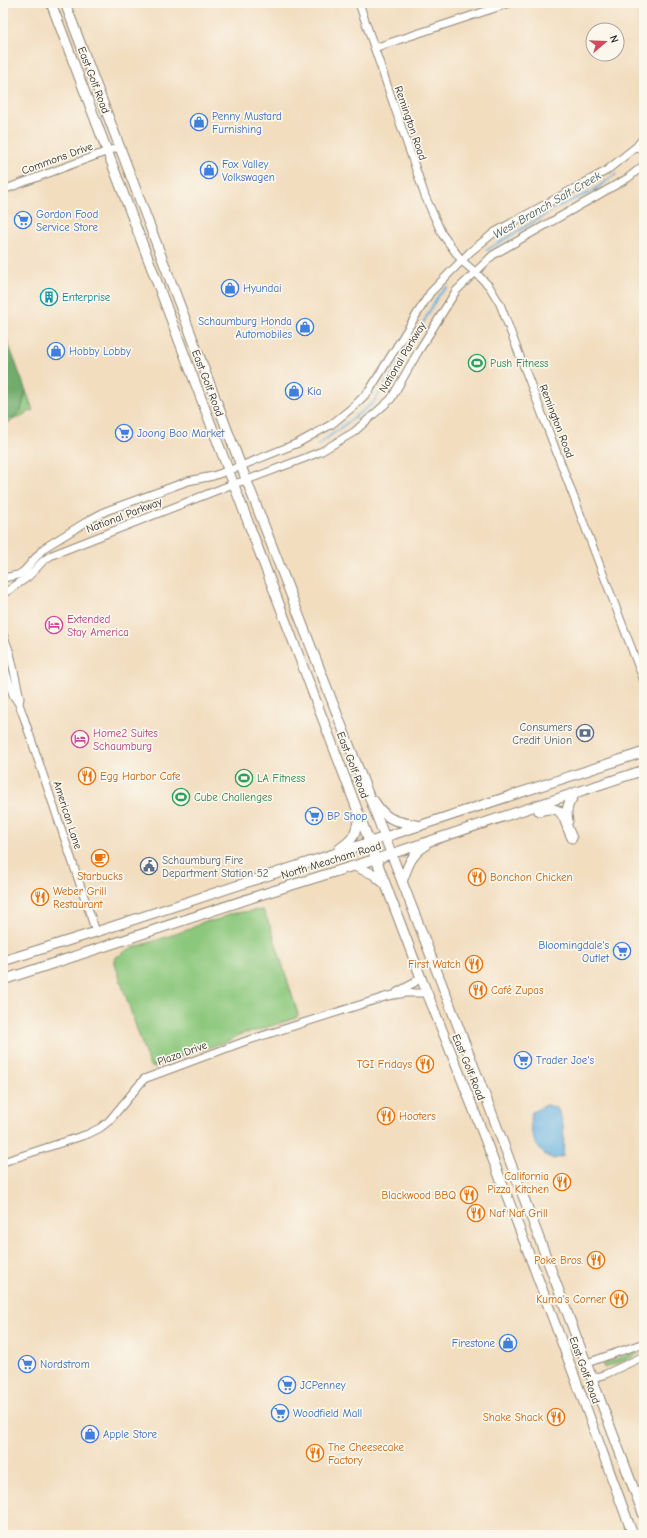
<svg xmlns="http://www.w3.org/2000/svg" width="647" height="1538" viewBox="0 0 647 1538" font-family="'Comic Neue',sans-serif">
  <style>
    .green { fill: #8bc77c; stroke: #5b7954 }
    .forest { fill: #70ac6c; stroke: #4e6c4c }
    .water { fill: #69b2e1; stroke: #4a6e86 }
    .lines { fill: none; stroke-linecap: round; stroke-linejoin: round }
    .stream { stroke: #69b2e1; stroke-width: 2 }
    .minor-casing { stroke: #8e8475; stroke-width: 9 }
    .major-casing { stroke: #8e8475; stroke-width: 11 }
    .minor { stroke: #fff; stroke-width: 7 }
    .major { stroke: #fff; stroke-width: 9 }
    .labels { text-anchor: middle; stroke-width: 3.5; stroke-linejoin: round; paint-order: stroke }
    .street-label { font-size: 11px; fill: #2b2b2b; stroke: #fbf7ec }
    .shop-label { font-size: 11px; fill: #366cbe; stroke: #fbf7ec; text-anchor: start }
    .culture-label { font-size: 11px; fill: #0d838f; stroke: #fbf7ec; text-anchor: start }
    .leisure-label { font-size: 11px; fill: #27864d; stroke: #fbf7ec; text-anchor: start }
    .hotel-label { font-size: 11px; fill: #b23c85; stroke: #fbf7ec; text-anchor: start }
    .service-label { font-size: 11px; fill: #4e5e75; stroke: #fbf7ec; text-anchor: end }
    .food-label { font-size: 11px; fill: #c56008; stroke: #fbf7ec; text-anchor: start }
    .water-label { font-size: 12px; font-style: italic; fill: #415a6b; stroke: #fbf7ec }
  </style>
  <rect width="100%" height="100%" fill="#fbf7ec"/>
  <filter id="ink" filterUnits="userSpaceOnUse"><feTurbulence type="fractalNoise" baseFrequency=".025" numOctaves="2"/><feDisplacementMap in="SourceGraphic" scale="8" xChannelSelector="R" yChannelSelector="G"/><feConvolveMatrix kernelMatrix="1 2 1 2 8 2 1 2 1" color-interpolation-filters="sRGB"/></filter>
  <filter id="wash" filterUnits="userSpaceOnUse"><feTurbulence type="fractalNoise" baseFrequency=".012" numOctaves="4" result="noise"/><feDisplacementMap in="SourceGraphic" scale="16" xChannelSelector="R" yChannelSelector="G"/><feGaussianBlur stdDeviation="0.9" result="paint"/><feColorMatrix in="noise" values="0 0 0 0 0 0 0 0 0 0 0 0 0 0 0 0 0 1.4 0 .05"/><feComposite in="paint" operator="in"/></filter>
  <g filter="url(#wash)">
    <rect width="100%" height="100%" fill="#f2ddbf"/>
    <path class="green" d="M26,391L33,410L3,425V418H14L21,410Z
      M263,910L271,928L297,1011L298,1015L296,1018L249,1033C244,1032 236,1036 232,1040L201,1050H196L153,1067L149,1065L121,982L115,963V957L121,955L127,950L190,929L203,922L217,920L229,914L250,911Z
      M641,1347L643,1351L627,1360L604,1368L603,1364L630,1354Z"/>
    <path class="forest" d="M3,329L26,391L21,410L14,418H3Z"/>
    <path class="water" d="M546,1105L556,1107C566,1120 564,1140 563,1156L554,1159C550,1157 545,1156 543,1153C533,1143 527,1125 532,1112Z"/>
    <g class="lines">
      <path class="stream" d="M487,250L561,205L591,192L616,174
        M318,445L373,403L409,348L438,296L447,287"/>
    </g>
  </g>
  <g filter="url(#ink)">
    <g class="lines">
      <defs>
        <path id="minor" d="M359,3L425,196L442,234L462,261L475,272L489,286L500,304L644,681
          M374,48L510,3
          M637,146L644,152
          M3,190L119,147
          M3,578L18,575L24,571L44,548L91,519L106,511L188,481L213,476L241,466L298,443L332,424L354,406L369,391L430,293L470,252L495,232L606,171L637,146L644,137
          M3,594L28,577L44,560L52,555L233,484L247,480L305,458L322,451L354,432L391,399L418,352L456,291L493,255L628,178L644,165
          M3,634L10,653L20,698L19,704
          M3,663L13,695L19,704L23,715L96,932
          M397,992L414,983L420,977
          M3,1162L88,1134L100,1128L109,1121L144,1079L246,1041L388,996L406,993H427
          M587,1363L644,1343
          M593,1378L606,1374L644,1356"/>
        <path id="major" d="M51,3L423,983C498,1166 565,1351 633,1535
          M65,3L241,466L491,1111L644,1516
          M374,801C387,822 397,821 420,826
          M539,811C566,803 562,819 572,838
          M568,821C565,807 569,803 576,792
          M339,849C357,837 354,834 360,815
          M354,866L373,874L385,884
          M402,882C408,866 410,856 425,846
          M3,961L96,932L644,752
          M3,980L263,894L376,859L644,770"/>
      </defs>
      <use href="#minor" class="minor-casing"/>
      <use href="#major" class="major-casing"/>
      <use href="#minor" class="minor"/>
      <use href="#major" class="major"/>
    </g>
  </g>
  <defs>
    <symbol id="shop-ring" viewBox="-11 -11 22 22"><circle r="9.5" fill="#fbf7ec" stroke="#3f7fe0" stroke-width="1.5"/><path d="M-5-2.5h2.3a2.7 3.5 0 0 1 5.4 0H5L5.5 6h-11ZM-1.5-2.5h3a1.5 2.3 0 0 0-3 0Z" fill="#3f7fe0"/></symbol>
    <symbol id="supermarket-ring" viewBox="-11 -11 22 22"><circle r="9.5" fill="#fbf7ec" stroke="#3f7fe0" stroke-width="1.5"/><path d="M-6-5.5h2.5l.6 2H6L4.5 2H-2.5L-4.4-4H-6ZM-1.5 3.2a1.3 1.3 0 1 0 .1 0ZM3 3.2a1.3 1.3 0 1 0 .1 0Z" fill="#3f7fe0"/></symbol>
    <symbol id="building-ring" viewBox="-11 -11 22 22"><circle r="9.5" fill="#fbf7ec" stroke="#0f9aa8" stroke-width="1.5"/><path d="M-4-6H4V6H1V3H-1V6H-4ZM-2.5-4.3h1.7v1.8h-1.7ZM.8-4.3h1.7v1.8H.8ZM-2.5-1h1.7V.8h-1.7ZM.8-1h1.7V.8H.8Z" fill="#0f9aa8"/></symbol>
    <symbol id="stadium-ring" viewBox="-11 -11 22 22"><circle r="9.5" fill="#fbf7ec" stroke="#2e9e5b" stroke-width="1.5"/><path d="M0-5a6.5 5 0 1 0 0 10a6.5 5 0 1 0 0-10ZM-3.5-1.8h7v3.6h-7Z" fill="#2e9e5b"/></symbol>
    <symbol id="hotel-ring" viewBox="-11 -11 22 22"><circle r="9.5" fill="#fbf7ec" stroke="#d1479c" stroke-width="1.5"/><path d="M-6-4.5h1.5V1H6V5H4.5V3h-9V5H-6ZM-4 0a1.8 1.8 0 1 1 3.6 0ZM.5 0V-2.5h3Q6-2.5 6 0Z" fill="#d1479c"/></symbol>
    <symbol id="bank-ring" viewBox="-11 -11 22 22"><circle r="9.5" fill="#fbf7ec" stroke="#5c6f8a" stroke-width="1.5"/><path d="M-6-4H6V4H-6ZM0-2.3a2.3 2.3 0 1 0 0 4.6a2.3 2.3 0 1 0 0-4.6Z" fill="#5c6f8a"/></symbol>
    <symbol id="restaurant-ring" viewBox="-11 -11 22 22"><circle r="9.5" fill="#fbf7ec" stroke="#e8710a" stroke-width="1.5"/><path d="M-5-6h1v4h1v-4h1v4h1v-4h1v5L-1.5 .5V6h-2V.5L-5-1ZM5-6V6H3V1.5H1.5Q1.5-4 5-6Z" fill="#e8710a"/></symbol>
    <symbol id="cafe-ring" viewBox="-11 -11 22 22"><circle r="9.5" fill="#fbf7ec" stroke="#e8710a" stroke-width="1.5"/><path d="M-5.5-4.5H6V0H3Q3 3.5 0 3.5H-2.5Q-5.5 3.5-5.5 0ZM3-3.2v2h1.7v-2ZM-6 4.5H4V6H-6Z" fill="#e8710a"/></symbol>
    <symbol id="civic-ring" viewBox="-11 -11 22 22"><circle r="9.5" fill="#fbf7ec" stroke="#5c6f8a" stroke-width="1.5"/><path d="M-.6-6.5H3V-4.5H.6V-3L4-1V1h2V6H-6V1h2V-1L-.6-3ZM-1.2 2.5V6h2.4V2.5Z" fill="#5c6f8a"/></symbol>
  </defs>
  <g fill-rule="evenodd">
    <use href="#shop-ring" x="189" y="112" width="20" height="20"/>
    <use href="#shop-ring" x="199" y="160" width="20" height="20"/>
    <use href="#supermarket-ring" x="13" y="210" width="20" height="20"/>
    <use href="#shop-ring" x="220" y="278" width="20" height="20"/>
    <use href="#building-ring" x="39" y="287" width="20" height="20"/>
    <use href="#shop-ring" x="295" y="317" width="20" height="20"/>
    <use href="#shop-ring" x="46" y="341" width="20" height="20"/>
    <use href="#stadium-ring" x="467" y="353" width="20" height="20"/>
    <use href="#shop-ring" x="284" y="381" width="20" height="20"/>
    <use href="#supermarket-ring" x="114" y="423" width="20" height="20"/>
    <use href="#hotel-ring" x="44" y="615" width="20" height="20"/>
    <use href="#bank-ring" x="575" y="723" width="20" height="20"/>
    <use href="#hotel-ring" x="70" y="729" width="20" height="20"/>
    <use href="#restaurant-ring" x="77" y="766" width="20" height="20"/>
    <use href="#stadium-ring" x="234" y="768" width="20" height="20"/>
    <use href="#stadium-ring" x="171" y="787" width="20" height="20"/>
    <use href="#supermarket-ring" x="304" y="806" width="20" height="20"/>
    <use href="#cafe-ring" x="90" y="848" width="20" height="20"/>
    <use href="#civic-ring" x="139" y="856" width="20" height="20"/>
    <use href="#restaurant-ring" x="467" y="867" width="20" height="20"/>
    <use href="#restaurant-ring" x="30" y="887" width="20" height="20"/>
    <use href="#supermarket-ring" x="612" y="941" width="20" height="20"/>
    <use href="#restaurant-ring" x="464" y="954" width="20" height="20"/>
    <use href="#restaurant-ring" x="468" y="980" width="20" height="20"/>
    <use href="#supermarket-ring" x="513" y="1050" width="20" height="20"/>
    <use href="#restaurant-ring" x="415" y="1054" width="20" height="20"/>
    <use href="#restaurant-ring" x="376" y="1106" width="20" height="20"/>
    <use href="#restaurant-ring" x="552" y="1172" width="20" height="20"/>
    <use href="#restaurant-ring" x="459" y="1185" width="20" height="20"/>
    <use href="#restaurant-ring" x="466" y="1203" width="20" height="20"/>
    <use href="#restaurant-ring" x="586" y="1250" width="20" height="20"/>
    <use href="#restaurant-ring" x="609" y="1289" width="20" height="20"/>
    <use href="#shop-ring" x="498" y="1333" width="20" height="20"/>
    <use href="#supermarket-ring" x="17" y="1354" width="20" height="20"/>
    <use href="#supermarket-ring" x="277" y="1375" width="20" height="20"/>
    <use href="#supermarket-ring" x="270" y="1403" width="20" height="20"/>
    <use href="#restaurant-ring" x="546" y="1407" width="20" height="20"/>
    <use href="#shop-ring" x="80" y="1424" width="20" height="20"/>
    <use href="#restaurant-ring" x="305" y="1443" width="20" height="20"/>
  </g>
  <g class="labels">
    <g class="street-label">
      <text transform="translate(94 80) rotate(69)" y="4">East Golf Road</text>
      <text transform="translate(411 123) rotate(71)" y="4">Remington Road</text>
      <text transform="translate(57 158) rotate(-20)" y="4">Commons Drive</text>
      <text transform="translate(402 357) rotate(-59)" y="4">National Parkway</text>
      <text transform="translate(208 383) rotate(69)" y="4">East Golf Road</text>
      <text transform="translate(557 421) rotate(69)" y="4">Remington Road</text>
      <text transform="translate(124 515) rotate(-21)" y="4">National Parkway</text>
      <text transform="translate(353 765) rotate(69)" y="4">East Golf Road</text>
      <text transform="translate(68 815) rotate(72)" y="4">American Lane</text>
      <text transform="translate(331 860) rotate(-17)" y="4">North Meacham Road</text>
      <text transform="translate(182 1053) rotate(-20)" y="4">Plaza Drive</text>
      <text transform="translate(469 1067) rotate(68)" y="4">East Golf Road</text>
      <text transform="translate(585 1370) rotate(70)" y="4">East Golf Road</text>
    </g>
    <g class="shop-label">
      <text x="212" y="120">Penny Mustard<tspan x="212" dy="13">Furnishing</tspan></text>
      <text x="222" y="168">Fox Valley<tspan x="222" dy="13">Volkswagen</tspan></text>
      <text x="36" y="218">Gordon Food<tspan x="36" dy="13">Service Store</tspan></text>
      <text x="243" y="292">Hyundai</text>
      <text x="292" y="325" text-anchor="end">Schaumburg Honda<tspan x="292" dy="13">Automobiles</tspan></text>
      <text x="69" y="355">Hobby Lobby</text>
      <text x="307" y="395">Kia</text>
      <text x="137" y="437">Joong Boo Market</text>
      <text x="327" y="820">BP Shop</text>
      <text x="609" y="949" text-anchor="end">Bloomingdale's<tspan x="609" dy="13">Outlet</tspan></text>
      <text x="536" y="1064">Trader Joe's</text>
      <text x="495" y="1347" text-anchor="end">Firestone</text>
      <text x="40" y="1368">Nordstrom</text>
      <text x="300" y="1389">JCPenney</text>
      <text x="293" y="1417">Woodfield Mall</text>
      <text x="103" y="1438">Apple Store</text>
    </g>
    <g class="culture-label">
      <text x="62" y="301">Enterprise</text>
    </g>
    <g class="leisure-label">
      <text x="490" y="367">Push Fitness</text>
      <text x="257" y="782">LA Fitness</text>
      <text x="194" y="801">Cube Challenges</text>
    </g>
    <g class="hotel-label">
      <text x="67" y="623">Extended<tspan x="67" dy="13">Stay America</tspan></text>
      <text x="93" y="737">Home2 Suites<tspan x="93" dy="13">Schaumburg</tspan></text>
    </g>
    <g class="service-label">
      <text x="572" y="731">Consumers<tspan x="572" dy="13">Credit Union</tspan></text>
      <text x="162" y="864" text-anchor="start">Schaumburg Fire<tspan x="162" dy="13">Department Station 52</tspan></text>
    </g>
    <g class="food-label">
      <text x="100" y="780">Egg Harbor Cafe</text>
      <text x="100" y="880" text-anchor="middle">Starbucks</text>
      <text x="490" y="881">Bonchon Chicken</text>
      <text x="53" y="895">Weber Grill<tspan x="53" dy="13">Restaurant</tspan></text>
      <text x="461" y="968" text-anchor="end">First Watch</text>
      <text x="491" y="994">Café Zupas</text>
      <text x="412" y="1068" text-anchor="end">TGI Fridays</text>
      <text x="399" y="1120">Hooters</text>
      <text x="549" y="1180" text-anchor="end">California<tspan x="549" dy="13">Pizza Kitchen</tspan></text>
      <text x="456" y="1199" text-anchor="end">Blackwood BBQ</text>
      <text x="489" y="1217">Naf Naf Grill</text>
      <text x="583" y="1264" text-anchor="end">Poke Bros.</text>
      <text x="606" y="1303" text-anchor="end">Kuma's Corner</text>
      <text x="543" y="1421" text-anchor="end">Shake Shack</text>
      <text x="328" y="1451">The Cheesecake<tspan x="328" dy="13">Factory</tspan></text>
    </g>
    <g class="water-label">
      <text transform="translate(547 205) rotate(-30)" y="4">West Branch Salt Creek</text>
    </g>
  </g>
  <rect width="647" height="1538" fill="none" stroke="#fbf7ec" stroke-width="16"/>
  <g transform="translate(605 42) rotate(71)"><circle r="19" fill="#fbf7ec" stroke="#a8a59f"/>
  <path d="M0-3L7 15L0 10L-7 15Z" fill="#d1495b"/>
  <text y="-6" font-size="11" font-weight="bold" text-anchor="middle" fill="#2b2b2b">N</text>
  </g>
</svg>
